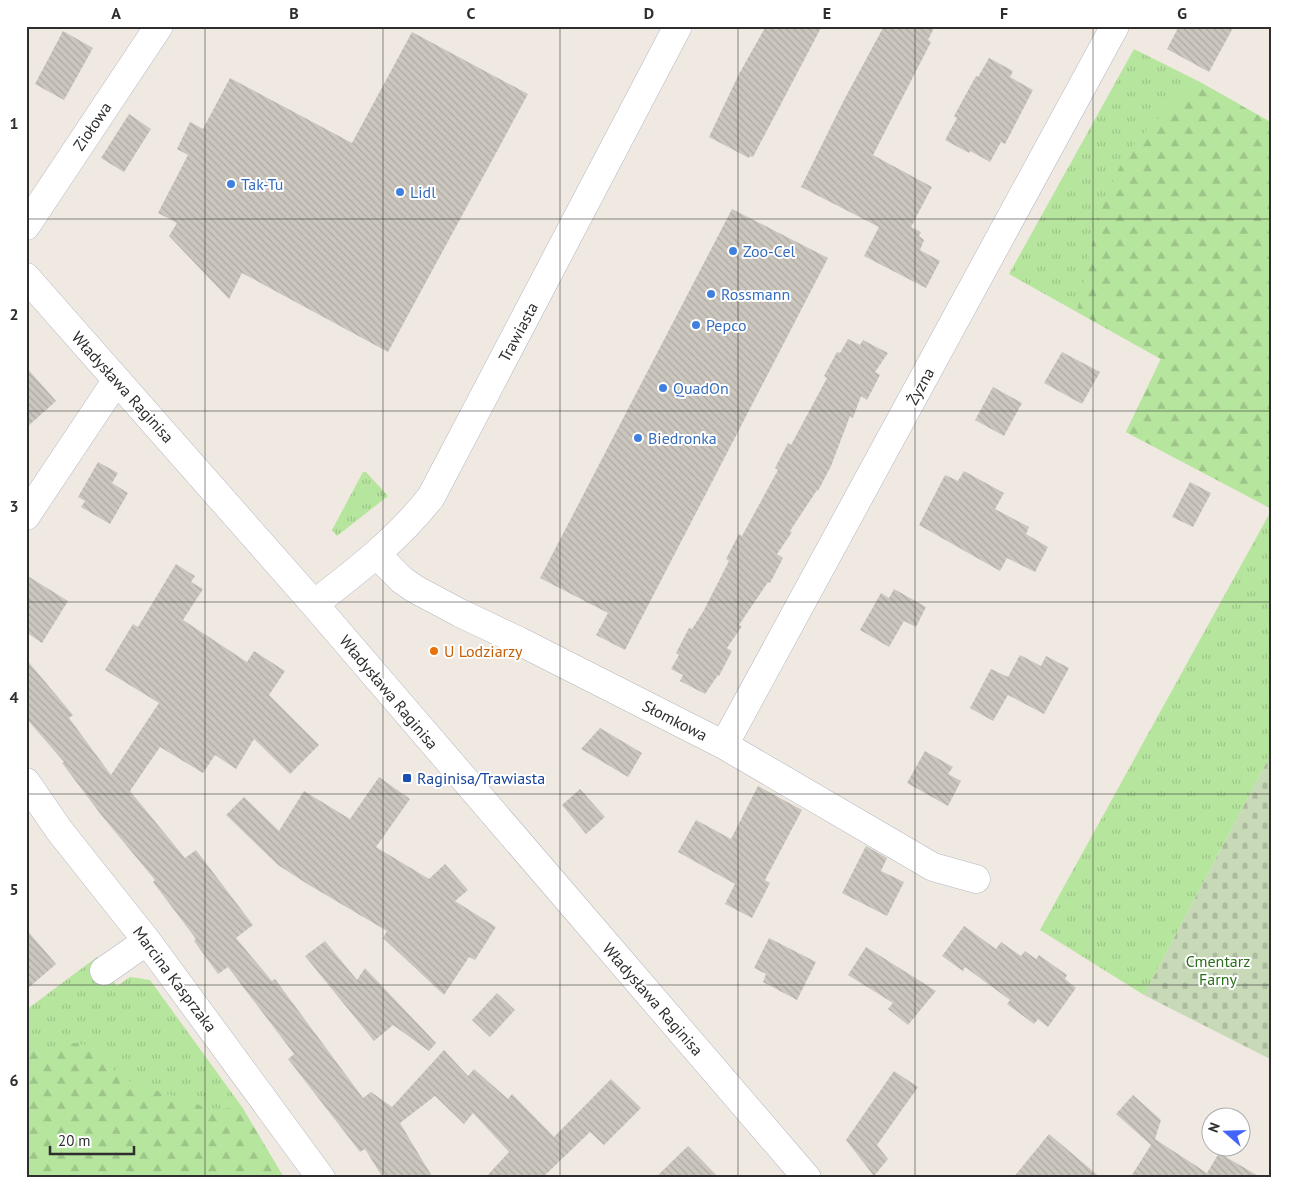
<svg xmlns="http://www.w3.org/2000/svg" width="1298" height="1204" viewBox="0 0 1298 1204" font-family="'PT Sans',sans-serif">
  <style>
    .grass { fill: url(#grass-tufts) }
    .forest { fill: url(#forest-firs) }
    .cemetery { fill: url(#cemetery-stones) }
    .building { fill: url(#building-back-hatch) }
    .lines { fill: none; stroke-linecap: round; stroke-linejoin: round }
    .minor-casing { stroke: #b4b7c1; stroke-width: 29 }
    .minor { stroke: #fff; stroke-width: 28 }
    .grid { fill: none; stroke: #2e2e2e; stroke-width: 1; stroke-opacity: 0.55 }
    .shop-dot { fill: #3f7fe0; stroke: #fff; stroke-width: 2 }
    .food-dot { fill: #e8710a; stroke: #fff; stroke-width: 2 }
    .transit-dot { fill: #1a4fb4; stroke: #fff; stroke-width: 2 }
    .labels { text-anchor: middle; stroke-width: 4; stroke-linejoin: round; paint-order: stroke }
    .street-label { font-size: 16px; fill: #2e2e2e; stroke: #fff }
    .shop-label { font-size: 16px; fill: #366cbe; stroke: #fff; text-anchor: start }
    .food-label { font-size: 16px; fill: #c56008; stroke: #fff; text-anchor: start }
    .transit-label { font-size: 16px; fill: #164399; stroke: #fff; text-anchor: start }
    .park-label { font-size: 16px; fill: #2c6e1b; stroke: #fff }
    .neatline { fill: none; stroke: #2e2e2e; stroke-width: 2 }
    .grid-label { font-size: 16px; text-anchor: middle; font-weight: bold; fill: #2e2e2e }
  </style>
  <defs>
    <pattern id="grass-tufts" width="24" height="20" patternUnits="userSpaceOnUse" patternTransform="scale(1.25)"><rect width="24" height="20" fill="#b6e59e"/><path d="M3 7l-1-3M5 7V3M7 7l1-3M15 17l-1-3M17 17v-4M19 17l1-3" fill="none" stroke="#9dc588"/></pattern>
    <pattern id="forest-firs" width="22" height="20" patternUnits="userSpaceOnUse" patternTransform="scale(1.25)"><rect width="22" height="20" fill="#b6e59e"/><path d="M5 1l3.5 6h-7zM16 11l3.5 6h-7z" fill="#9dc588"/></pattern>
    <pattern id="cemetery-stones" width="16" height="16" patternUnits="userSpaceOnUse" patternTransform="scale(1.25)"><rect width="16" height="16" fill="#c8d9b8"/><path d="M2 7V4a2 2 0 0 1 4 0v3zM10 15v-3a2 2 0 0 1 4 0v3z" fill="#acbb9e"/></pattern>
    <pattern id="building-back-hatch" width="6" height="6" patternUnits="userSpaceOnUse" patternTransform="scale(1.25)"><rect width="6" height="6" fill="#cbc7bf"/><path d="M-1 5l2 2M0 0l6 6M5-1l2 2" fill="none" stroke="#afaba4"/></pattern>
  </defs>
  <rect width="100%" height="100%" fill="#efe9e1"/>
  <path class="grass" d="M1134,49L1198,81L1272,123V752L1144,995L1040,930L1272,509L1126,432L1161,359L1009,274Z
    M363,472H366L388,496L337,536L332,530Z
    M97,957L117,986L130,977L150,980L242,1107L284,1178H26V1010Z"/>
  <path class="forest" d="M1198,81L1272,123V509L1126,432L1161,359L1077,312C1089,257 1102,180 1140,137C1158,117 1179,99 1198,81Z
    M74,1043L94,1046L116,1072L134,1084L193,1102L209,1110L242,1107L284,1178H26V1049L28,1051H51Z"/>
  <path class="cemetery" d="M1272,752V1060L1144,995Z"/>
  <path class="building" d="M766,26H822L753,157L750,156L749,158L709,137L739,74Z
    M884,26H935L928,40L931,42L873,155L932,187L911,227L921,232L919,236L924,240L920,250L940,261L926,288L864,256L879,227L801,187L844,100Z
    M1179,26H1234L1209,72L1167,49Z
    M63,31L93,48L64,100L35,84Z
    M412,32L528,94L388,352L242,273L229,299L169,236L177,223L158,213L188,155L177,149L190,122L203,129L230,78L352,143Z
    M989,58L1013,71L1010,77L1033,90L1005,144L1001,142L990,162L970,151L969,153L945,140L957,118L954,116L976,76L978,77Z
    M129,114L151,129L124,172L101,158Z
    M732,209L828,258L625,650L596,635L608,613L540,578Z
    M848,339L860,345L863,340L888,353L875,372L880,375L867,400L861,396L853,418L850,416L831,466L818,491L817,490L790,531L792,532L777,554L783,558L770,583L768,582L739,625L742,626L727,648L732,651L719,676L718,675L705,694L680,681L683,675L671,669L679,655L676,653L689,628L692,629L703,612L729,561L726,559L739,534L742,536L778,470L775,468L788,443L791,445L827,378L824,376L837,352L840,353Z
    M1062,352L1100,372L1082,404L1044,383Z
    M26,367L56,401L26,428Z
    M993,387L1022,403L1004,436L975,420Z
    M98,462L118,473L112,483L128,493L110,524L81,507L85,501L78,497Z
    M964,471L1004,493L995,509L1029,527L1026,534L1048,547L1035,572L1007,558L1000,571L919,525L945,475L958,481Z
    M1190,482L1211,493L1193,527L1172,517Z
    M176,564L195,576L191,582L203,589L183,620L247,662L254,651L285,671L269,695L319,745L290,774L254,739L236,769L215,755L203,773L160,747L130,791L185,858L196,850L253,925L236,938L272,981L275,979L363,1098L371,1092L392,1107L444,1050L468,1076L474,1069L508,1099L512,1094L554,1137L611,1079L641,1108L604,1145L590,1132L542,1178H485L509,1152L473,1113L464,1124L435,1096L400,1123L433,1178H383L365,1149L360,1152L288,1059L294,1054L228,967L218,974L194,941L196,939L153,882L155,880L102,816L62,763L64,762L26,718V659L73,715L69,718L111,775L159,703L105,670L133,624L138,627Z
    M26,575L68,601L42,643L26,632Z
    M894,589L926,607L916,627L904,621L889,647L860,630L881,593L889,598Z
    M1020,655L1041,666L1046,656L1069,668L1044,714L1008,695L993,721L970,708L991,669L1008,677Z
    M600,728L642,753L628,777L581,749Z
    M925,751L953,767L948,774L961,781L948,806L907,783Z
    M379,777L410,799L376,847L429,879L445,864L468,890L455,901L496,927L475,960L469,957L444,995L383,938L387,931L309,885L278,865L226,815L244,797L279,831L304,791L350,819Z
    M758,786L802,810L765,880L770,883L752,918L725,904L735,884L678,852L696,820L731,839Z
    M580,789L605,817L586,834L562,805Z
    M866,846L887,858L881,871L904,882L887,916L842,893Z
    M964,926L996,949L1001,942L1021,956L1025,951L1036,959L1039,955L1067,975L1065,979L1076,988L1048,1027L1038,1019L1034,1024L1007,1004L1010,1000L965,967L963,971L942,956Z
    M26,929L56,964L26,990Z
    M769,938L816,962L797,1000L763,982L766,974L754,968Z
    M325,941L357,980L365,968L436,1043L429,1051L393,1025L374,1041L305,956Z
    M866,947L936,991L908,1025L888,1009L893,1003L848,975Z
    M497,993L515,1010L490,1037L472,1020Z
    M894,1071L918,1087L877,1145L888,1159L874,1176L846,1140Z
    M1133,1095L1161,1120L1155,1139L1207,1173L1219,1153L1262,1178H1130L1151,1145L1116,1114Z
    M1049,1134L1101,1178H1013Z
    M688,1146L719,1178H655Z"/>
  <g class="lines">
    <defs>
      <path id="minor" d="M26,226L159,26
        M26,277L314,604L807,1178
        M26,516L116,381
        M377,555L402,580L415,589L460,613L519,641L724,745L933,867L976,879
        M314,604C357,571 398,539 431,497L678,26
        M724,745L1115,26
        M26,782L59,830L147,941L321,1178
        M104,971L147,941"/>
    </defs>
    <use href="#minor" class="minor-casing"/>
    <use href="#minor" class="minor"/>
  </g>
  <path class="grid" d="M205,26V1178M383,26V1178M560,26V1178M738,26V1178M915,26V1178M1093,26V1178M26,219H1272M26,411H1272M26,602H1272M26,794H1272M26,985H1272"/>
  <g class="shop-dot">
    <circle cx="231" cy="184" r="5"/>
    <circle cx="400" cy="192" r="5"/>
    <circle cx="733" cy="251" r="5"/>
    <circle cx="711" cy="294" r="5"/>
    <circle cx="696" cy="325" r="5"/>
    <circle cx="663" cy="388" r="5"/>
    <circle cx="638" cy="438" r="5"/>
  </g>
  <circle class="food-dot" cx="434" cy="651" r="5"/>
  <rect class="transit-dot" x="402" y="773" width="10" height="10" rx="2.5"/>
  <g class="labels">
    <g class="street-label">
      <text transform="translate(92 126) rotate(-56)" y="6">Ziołowa</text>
      <text transform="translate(518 332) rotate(-62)" y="6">Trawiasta</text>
      <text transform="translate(920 386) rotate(-61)" y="6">Żyzna</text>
      <text transform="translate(123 387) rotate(48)" y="6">Władysława Raginisa</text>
      <text transform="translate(389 692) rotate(50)" y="6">Władysława Raginisa</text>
      <text transform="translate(675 720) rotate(27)" y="6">Słomkowa</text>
      <text transform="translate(175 979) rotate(53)" y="6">Marcina Kasprzaka</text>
      <text transform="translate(653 999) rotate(49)" y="6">Władysława Raginisa</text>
    </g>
    <g class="shop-label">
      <text x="241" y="190">Tak-Tu</text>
      <text x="410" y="198">Lidl</text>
      <text x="743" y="257">Zoo-Cel</text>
      <text x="721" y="300">Rossmann</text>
      <text x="706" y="331">Pepco</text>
      <text x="673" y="394">QuadOn</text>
      <text x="648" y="444">Biedronka</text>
    </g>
    <g class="food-label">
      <text x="444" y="657">U Lodziarzy</text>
    </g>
    <g class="transit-label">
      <text x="417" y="784">Raginisa/Trawiasta</text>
    </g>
    <g class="park-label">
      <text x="1218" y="967">Cmentarz<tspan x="1218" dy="18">Farny</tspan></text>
    </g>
  </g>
  <rect width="1298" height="1204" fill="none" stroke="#ffffff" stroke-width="55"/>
  <g transform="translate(1226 1132) rotate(290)"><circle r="24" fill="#ffffff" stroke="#ababab"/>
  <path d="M0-4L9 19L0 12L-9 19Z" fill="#4264fb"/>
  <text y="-8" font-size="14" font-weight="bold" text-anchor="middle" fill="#2e2e2e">N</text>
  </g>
  <path d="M50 1146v8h84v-8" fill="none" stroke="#2e2e2e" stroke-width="2.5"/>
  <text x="58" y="1146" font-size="15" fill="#2e2e2e" stroke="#ffffff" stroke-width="4" paint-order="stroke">20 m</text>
  <rect x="28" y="28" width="1242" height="1148" class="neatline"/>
  <g class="grid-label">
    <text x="116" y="19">A</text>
    <text x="294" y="19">B</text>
    <text x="471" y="19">C</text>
    <text x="649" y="19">D</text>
    <text x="827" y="19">E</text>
    <text x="1004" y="19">F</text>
    <text x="1182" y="19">G</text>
    <text x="14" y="129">1</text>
    <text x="14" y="320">2</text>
    <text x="14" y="512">3</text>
    <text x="14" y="703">4</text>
    <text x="14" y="895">5</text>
    <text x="14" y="1086">6</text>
  </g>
</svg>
